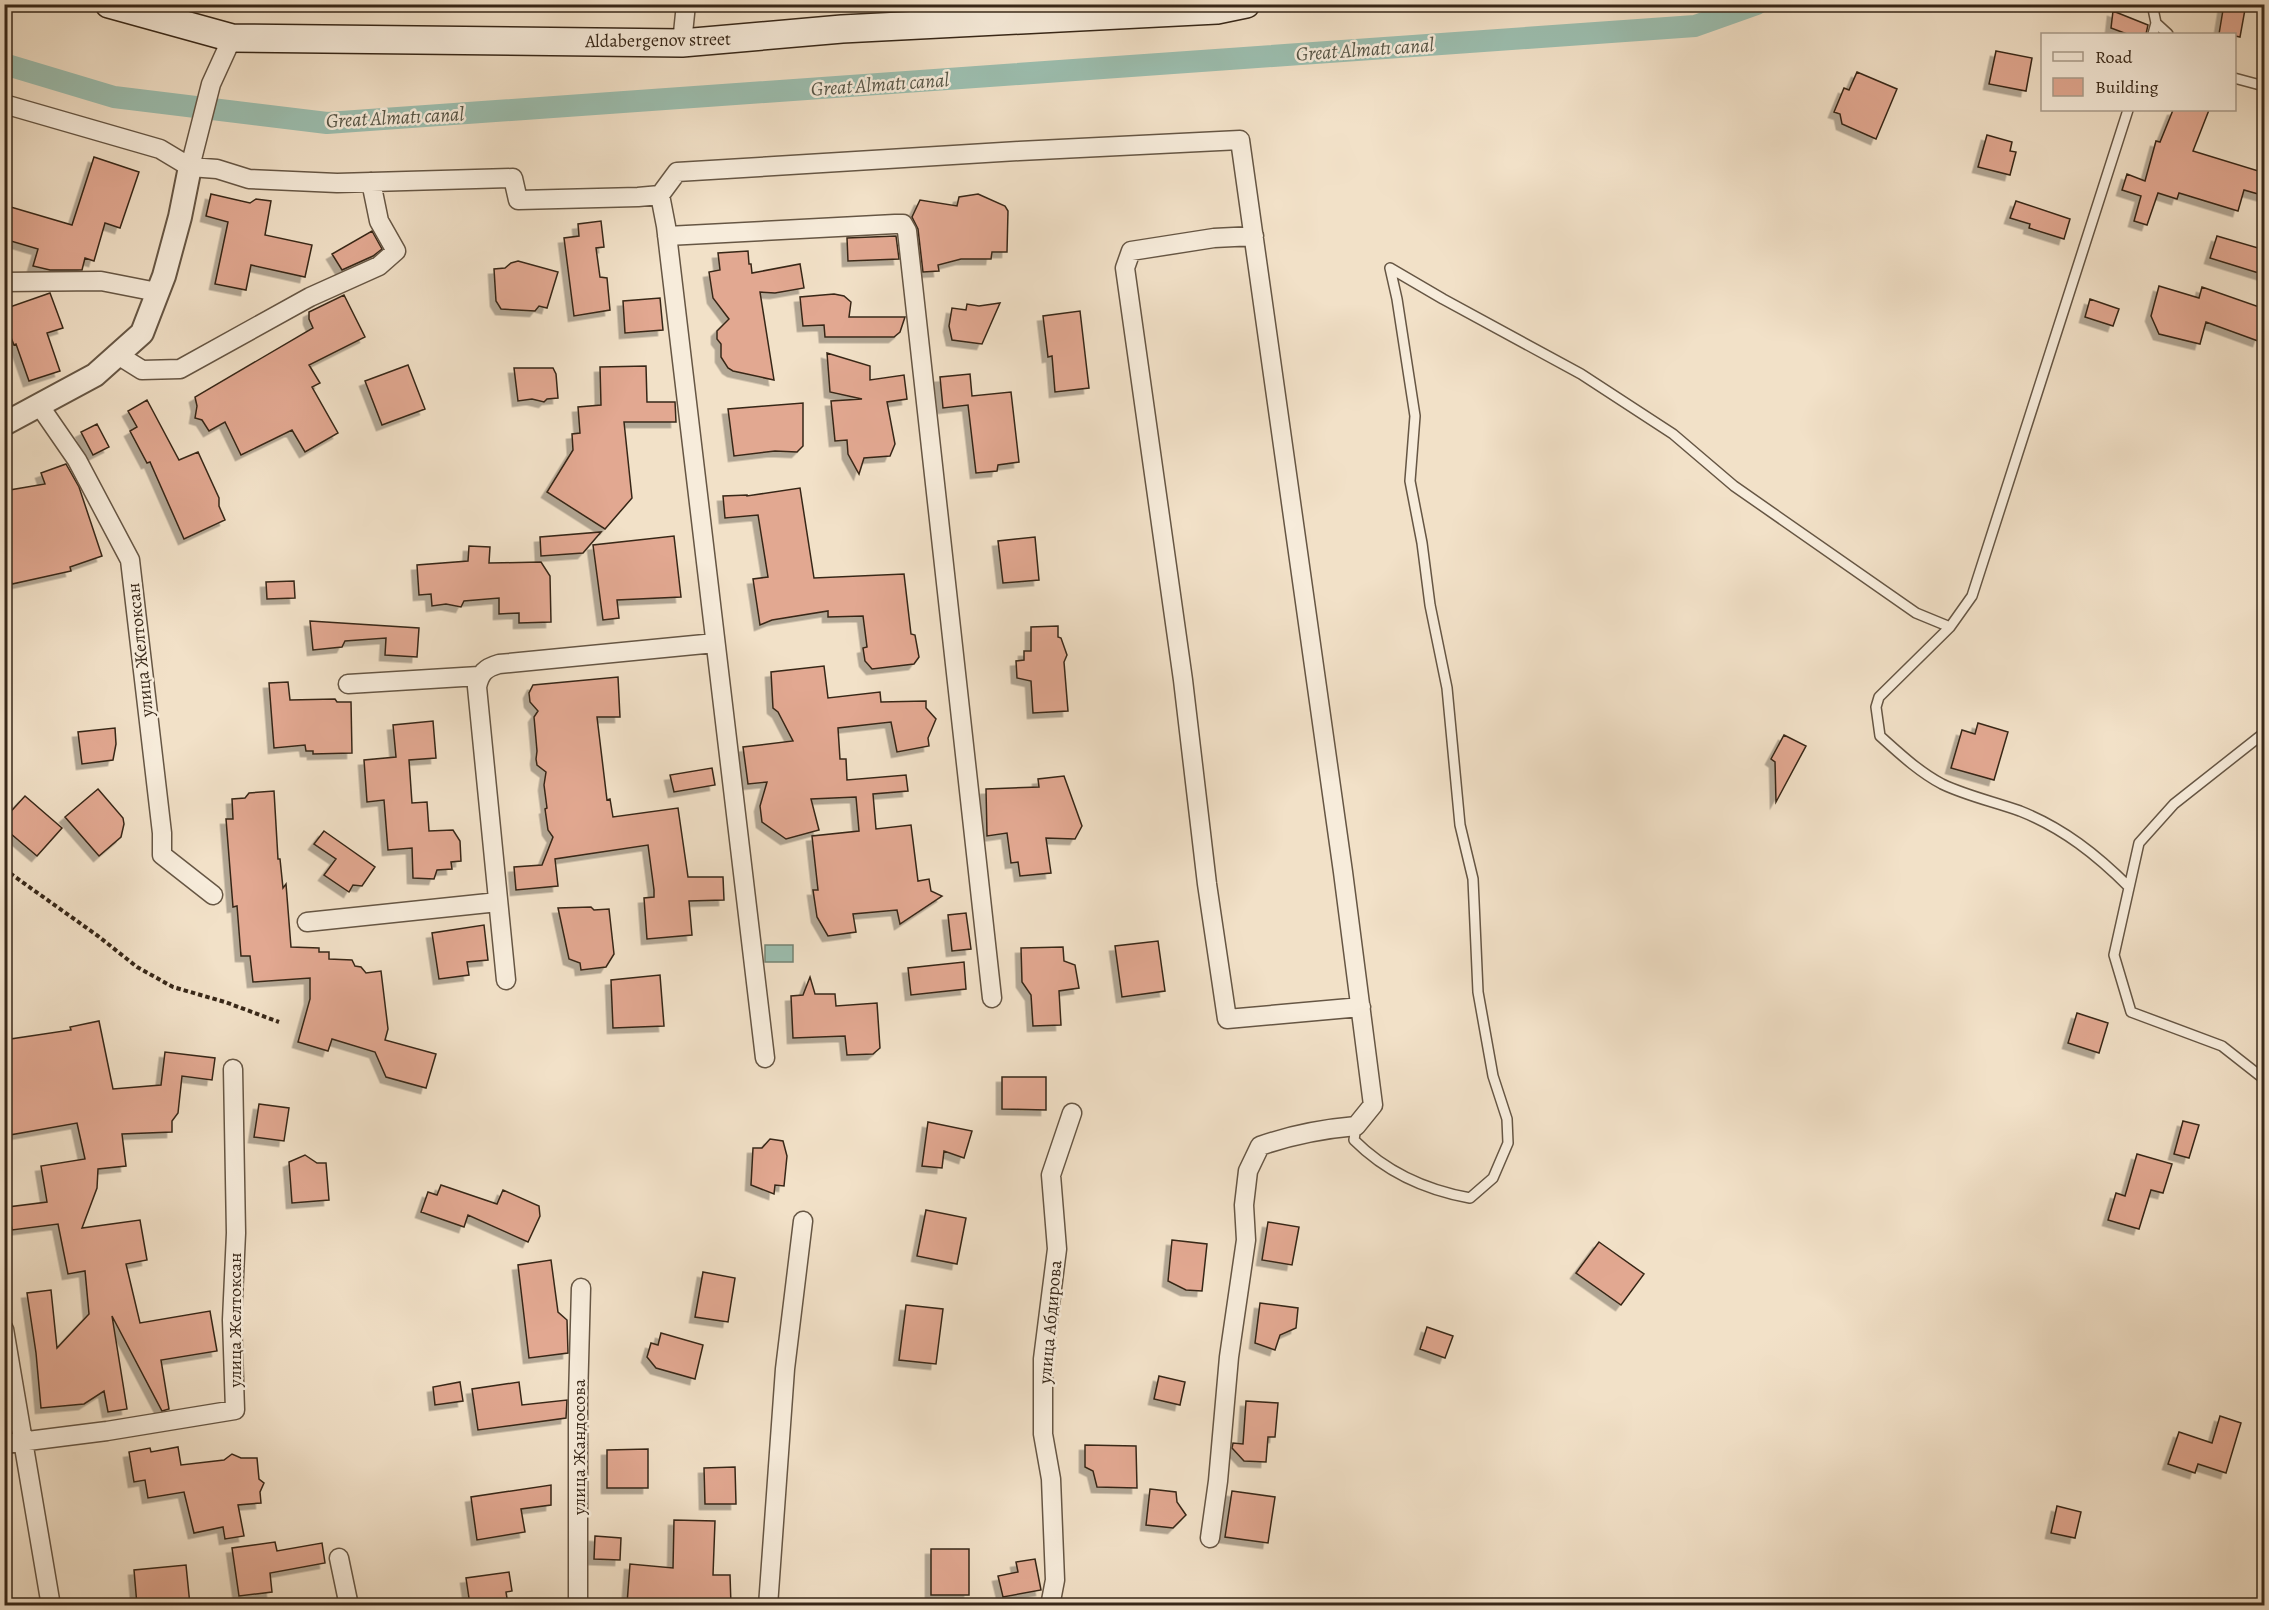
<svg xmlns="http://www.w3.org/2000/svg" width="2269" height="1610" viewBox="0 0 2269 1610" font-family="Alegreya,serif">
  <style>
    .water { fill: #9cbeaf; stroke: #748273; stroke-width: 1.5 }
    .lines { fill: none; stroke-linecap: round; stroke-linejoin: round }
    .canal { stroke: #9cbeaf; stroke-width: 22 }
    .building { fill: #e2a891; stroke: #372718; stroke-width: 1.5; filter: url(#shadow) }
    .service-casing { stroke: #665644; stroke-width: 12 }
    .minor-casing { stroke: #665644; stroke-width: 21 }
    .tertiary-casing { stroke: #665644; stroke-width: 26 }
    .secondary-casing { stroke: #372718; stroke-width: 30 }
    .path { stroke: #372718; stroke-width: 4; stroke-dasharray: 4.5 3; stroke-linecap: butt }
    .service { stroke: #f7ecdb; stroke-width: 9 }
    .minor { stroke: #f7ecdb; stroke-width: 18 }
    .tertiary { stroke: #f7ecdb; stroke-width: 22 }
    .secondary { stroke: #f7ecdb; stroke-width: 27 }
    .labels { text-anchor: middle; stroke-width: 5; stroke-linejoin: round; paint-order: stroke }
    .street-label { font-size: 18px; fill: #372718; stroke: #f7ecdb }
    .water-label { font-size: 20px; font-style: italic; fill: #555445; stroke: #f7ecdb }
  </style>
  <defs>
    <filter id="shadow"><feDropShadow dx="-5.5" dy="5.5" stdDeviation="0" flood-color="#0004"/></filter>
  </defs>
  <rect width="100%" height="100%" fill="#f2e1c8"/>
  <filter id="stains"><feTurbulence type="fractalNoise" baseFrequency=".00333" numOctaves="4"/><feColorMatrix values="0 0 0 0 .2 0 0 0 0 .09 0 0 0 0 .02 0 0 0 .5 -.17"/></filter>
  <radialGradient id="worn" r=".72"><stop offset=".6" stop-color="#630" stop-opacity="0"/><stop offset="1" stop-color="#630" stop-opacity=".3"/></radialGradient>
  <path class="water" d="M765,945H793V962H765Z"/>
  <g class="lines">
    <path class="canal" d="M4,64L114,97L327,123L1695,26L1757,4"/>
  </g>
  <path class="building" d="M2224,4H2246L2240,37L2235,36V34H2219Z
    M2113,11L2148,25L2146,34H2127L2111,28Z
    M1996,51L2032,58L2026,91L1989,84Z
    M1857,72L1897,89L1876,139L1842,124L1840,114L1834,112L1844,88L1849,90Z
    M2173,110H2209L2193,151L2265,173V196L2244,190L2238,211L2179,193L2177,199L2158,193L2147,225L2134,221L2141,196L2122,190L2127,174L2145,181L2156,141L2160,142Z
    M1987,135L2012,142L2010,151L2016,152L2010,175L1978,167Z
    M94,157L139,172L120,228L105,223L94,261L85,258L82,270H50L33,266L38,249L4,239V205L72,225Z
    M211,194L250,203L256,199L271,201L265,235L312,245L305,277L251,265L246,290L215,284L228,222L206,216Z
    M978,194L1005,206L1008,211L1007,252H992L991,259H961L938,265L939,271L923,272L918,229L912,217L920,200L957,206L959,197Z
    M2016,201L2070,219L2064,239L2029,228L2030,224L2010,218Z
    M601,221L604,247L596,248L600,277L607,278L610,310L574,316L564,238L579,236L578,224Z
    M372,231L382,249L373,256L342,270L332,254Z
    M896,236L899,259L848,261L847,238Z
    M2217,236L2265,250V275L2210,258Z
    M748,251L749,264H751L752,273L800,264L804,288L775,293L760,292L774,380L733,371L728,368L721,357V344L717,339V331L729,319L713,298L709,272L720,270L718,253Z
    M518,261L558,272L547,308L539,306L535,311L501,309L496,301L494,269L505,268L511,263Z
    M2159,286L2199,298L2202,287L2265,309V321L2258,341L2206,322L2200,344L2159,334L2151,316Z
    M50,293L63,328L47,333L60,371L29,381L16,344L14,345L4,320V309Z
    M834,294L844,296L851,302L849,317H905L900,332L894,337H825L824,325L803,326L800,297Z
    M344,295L365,337L309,365L320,383L312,387L338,433L305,452L292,430L241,455L225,422L209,431L202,420L195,418L197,406L195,397L313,328L309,319V312Z
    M660,298L663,330L625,333L623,301Z
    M2090,299L2119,309L2113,326L2085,317Z
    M1000,303L982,344L952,340L949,326L952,308L966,310L967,304L979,306Z
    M1080,311L1089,388L1055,392L1052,356L1048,357L1043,316Z
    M827,353L870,366V380L904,375L907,399L887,402L895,444L890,456L864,458L859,474L848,454L847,440L835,441L831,401L862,399L830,392Z
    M408,365L425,409L382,425L365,381Z
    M646,366L647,402H675L676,422H624L632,498L605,529L547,492L573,450L572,434L580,433L578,407L601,405L600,367Z
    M514,368H553L556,374L558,398L547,399L544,402L532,399L518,401Z
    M970,374L972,396L1011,392L1019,462L998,465L997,471L976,473L968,405L943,408L940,377Z
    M147,400L179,460L198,452L219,498V506L225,520L184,539L150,462L147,463L130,431L137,427L128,411Z
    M803,403V446L797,452L775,451L734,456L728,409Z
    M97,424L109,447L93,455L81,432Z
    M66,464L79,487L102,556L70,567L71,571L12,584L4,559V491L45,484L41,473Z
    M800,488L814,578L904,574L911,634L915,635L919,657L914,664L872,669L865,661L863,648L867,647L863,616L828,617V611L772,620L760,625L753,579L768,577L758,515L725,518L723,496L747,495V496Z
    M601,532L583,553L541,556L540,537Z
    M674,536L681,597L617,600L619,618L603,620L593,545Z
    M1035,537L1039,580L1003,583L998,541Z
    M469,546L490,547L489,563L541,562L550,576L551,622L519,623V613L499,614V598L464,601L461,607L446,604L432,606L431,594L419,595L417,565L468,561Z
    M294,581L295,598L267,599L266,582Z
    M310,621L419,628L417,657L385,655L386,638L345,641L342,647L313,650Z
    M1058,626V637L1061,638L1067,655L1064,662L1068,711L1033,713L1031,681L1017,678L1016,661L1024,660V651H1031V627Z
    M824,666L828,698L880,692L881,702L926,701V708L936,719L928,738L929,746L897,752L891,722L838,728L840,759H846L847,780L906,775L908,791L873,794L876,829L911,825L918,881L929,879L931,891L942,896L900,924L897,910L853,914L856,932L828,936L817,917L813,890H818L812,836L859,831L856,797L811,799L819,830L786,839L762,822L760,806L767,782L748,784L743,747L793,741L778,712L773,708L771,672Z
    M618,677L620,717H597L607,800L610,799L613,817L678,808L688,877H723L724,900L689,901L692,935L647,939L644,898L654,897V890L648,845L555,859L558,886L516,890L514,867L542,865L553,837L548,830L545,809L547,808L544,785L546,772L537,765L536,759L537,751L534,717L538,711L530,702L529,693L533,685Z
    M288,682L290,700L335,699L337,702H351L352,753L313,754V751H306L305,745L274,748L269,683Z
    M433,721L436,758L409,760L412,803L427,802L429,831L453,830L460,841L461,861L451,862L452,869L437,870L434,879L413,878L412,848L388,850L384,800L367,802L364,760L396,757L393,725Z
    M1978,723L2008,732L1994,780L1951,768L1962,730L1975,734Z
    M115,728L116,744L113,760L82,764L78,732Z
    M1784,735L1806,746L1776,802L1775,762L1771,759Z
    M712,768L715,785L674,792L670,775Z
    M1064,776L1082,826L1075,839L1046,838L1051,873L1020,876L1018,862L1011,863L1007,833L987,836L986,789L1039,787L1038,779Z
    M98,789L123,818L124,824L121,837L99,856L65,817Z
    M274,791L278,859H280L283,888L286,884L291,947L319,948V952H329V959L352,960L355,966L361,967L366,973L381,971L388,1029L385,1040L436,1054L426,1088L386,1077L375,1052L332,1039L328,1051L298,1042L310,999V978L253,982L250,956H241L237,906L233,907L226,819H233L232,799L245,798L249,793Z
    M25,796L62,828L37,856L4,828V819Z
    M324,831L375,867L362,886L353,885L349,892L324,875L336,859L314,844Z
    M591,907L594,910L609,909L614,954L606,967L581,970L580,963L569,959L558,908Z
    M966,913L971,949L952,951L948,915Z
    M484,925L488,960L467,962L469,975L439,979L432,933Z
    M1158,941L1165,991L1122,997L1115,946Z
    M1063,947L1064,961L1075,965L1079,988L1059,991L1061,1025L1033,1026L1031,995L1022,982L1021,948Z
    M964,962L966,989L911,995L908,968Z
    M660,975L664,1026L613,1028L611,980Z
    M810,977L815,994H835L836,1006L877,1003L880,1048L873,1054L847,1055L845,1036L793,1038L791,996L803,995Z
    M2077,1013L2108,1023L2099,1053L2068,1043Z
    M99,1021L113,1089L161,1085L165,1052L215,1058L212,1080L182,1076L178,1113L172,1121V1132L122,1134L126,1166L98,1169L97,1188L82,1228L140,1220L147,1260L126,1264L140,1323L210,1311L217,1351L161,1360L169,1409L162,1411L112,1316L127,1409L108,1412L104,1391L84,1404L41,1408L36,1353L27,1293L51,1290L57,1348L89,1314L85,1271L68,1274L58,1224L12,1230L8,1207L47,1202L41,1166L85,1159L77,1123L4,1136V1040L71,1030L70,1027Z
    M1002,1077H1046V1110L1002,1109Z
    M259,1104L289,1108L284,1141L254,1137Z
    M2183,1121L2199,1125L2189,1158L2174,1154Z
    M928,1122L972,1131L964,1158L944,1151L942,1168L922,1166Z
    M770,1139L783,1141L787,1156L784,1186L775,1185L774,1194L751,1185L753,1148H762Z
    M2137,1154L2172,1164L2163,1193L2151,1190L2139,1229L2108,1220L2116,1193L2125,1196Z
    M305,1155L317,1163H326L329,1200L292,1203L289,1162Z
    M441,1185L497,1204L503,1190L539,1206L540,1216L528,1242L468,1215L464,1227L421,1212L428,1192L437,1195Z
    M926,1210L966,1218L957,1264L917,1256Z
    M1268,1222L1299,1227L1292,1265L1262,1260Z
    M1172,1240L1207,1244L1202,1291L1186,1290L1168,1281Z
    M1599,1242L1644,1274L1621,1305L1576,1273Z
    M551,1260L558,1312L567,1320L568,1353L529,1358L518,1265Z
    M703,1272L735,1278L728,1322L695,1317Z
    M1260,1303L1298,1308L1296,1328L1280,1335L1275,1350L1255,1343Z
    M906,1305L943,1309L936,1364L899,1360Z
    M1427,1327L1453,1336L1445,1358L1420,1349Z
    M661,1333L703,1345L695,1379L656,1368L647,1357L651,1343L658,1345Z
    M1159,1376L1185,1382L1180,1405L1154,1399Z
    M460,1382L463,1401L435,1405L433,1387Z
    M519,1382L522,1405L567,1400L566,1418L478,1430L472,1389Z
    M1246,1401L1278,1403L1275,1437H1268L1266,1462L1244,1461L1232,1448L1233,1443L1243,1444Z
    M2220,1416L2241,1423L2226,1473L2198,1464L2195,1473L2168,1464L2179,1432L2212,1443Z
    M1085,1445L1136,1446L1137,1488L1097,1487L1093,1471L1085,1467Z
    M178,1447L181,1465L224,1460L232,1454L241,1458H257L259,1479L264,1483L260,1492L261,1503L238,1505L244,1536L225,1539L223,1527L194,1533L184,1492L148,1498L145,1480L134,1482L129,1452L150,1448L151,1452Z
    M648,1449V1488H607V1450Z
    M735,1467L736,1504H705L704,1468Z
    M551,1485V1505L521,1509L525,1532L477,1540L471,1497Z
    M1150,1489L1176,1492L1177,1502L1186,1515L1173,1528L1146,1525Z
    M1232,1491L1275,1497L1268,1543L1225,1537Z
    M2057,1506L2081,1512L2075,1538L2051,1533Z
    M674,1520L715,1521L713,1575H730L731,1605L627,1604L630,1564L673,1568Z
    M595,1536L621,1538L620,1560L594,1559Z
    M275,1542L277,1551L322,1543L325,1563L270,1573L272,1592L239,1596L232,1548Z
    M931,1549H969V1595H931Z
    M1035,1559L1041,1590L1003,1597L998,1576L1018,1572L1016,1562Z
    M186,1565L190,1605H137L134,1570Z
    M509,1572L512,1591L506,1592L508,1605H470L466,1578Z"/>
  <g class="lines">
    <defs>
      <path id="service" d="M2152,4L2156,23L2168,34
        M2153,34L2156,23
        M2234,78L2264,86
        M2128,110L1972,596L1950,627L1879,697L1876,707L1880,736C1899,753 1919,772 1942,784C1967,796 1995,802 2020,811C2063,828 2097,855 2129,887
        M2264,733L2174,804L2139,843L2114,955L2131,1012L2222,1046L2264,1079
        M1356,1126L1354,1140C1386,1172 1425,1190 1470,1198L1493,1178L1508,1143L1507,1119L1493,1076L1478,992L1473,879L1460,825L1447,688L1430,605L1422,543L1410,481L1415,416L1397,299L1390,268L1443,299L1581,374L1673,434L1734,486L1916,613L1950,627"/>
      <path id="minor" d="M682,43L686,4
        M4,104L160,149L190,167L217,169L249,179L337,183L513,178L518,200L638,197L660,195L666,226L765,1058
        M190,167L211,84L232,38
        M660,195L677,172L1019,151L1240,140L1343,872L1373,1105L1356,1126C1322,1129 1291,1135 1260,1146L1248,1171L1244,1205L1246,1240L1229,1357L1218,1481L1210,1538
        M667,236L895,224H903L907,231L992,998
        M1254,236L1214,238L1131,251L1125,268L1183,680L1207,884L1227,1019L1361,1007
        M4,282L101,281L157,292
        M118,355L142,370L180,369L310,297L379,266L396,251L379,221L371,182
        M39,405L77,460L130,560L162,833V855L213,895
        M348,684L479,676
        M307,922L498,902
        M506,980L477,687C480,673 485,668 499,664L715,643
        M4,1329L51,1606
        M4,1444L107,1431L235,1410L232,1320L236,1233L233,1069
        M339,1558L349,1606
        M578,1606V1399L581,1288
        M768,1606L785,1369L803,1221
        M1050,1606L1055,1580L1051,1479L1043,1434V1359L1057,1249L1051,1175L1072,1113"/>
      <path id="tertiary" d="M4,424L95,375L142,333L164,276L180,217L190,167"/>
      <path id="secondary" d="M109,4L232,38L682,43L842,29L1217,10L1246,4"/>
    </defs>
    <use href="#service" class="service-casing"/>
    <use href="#minor" class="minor-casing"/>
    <use href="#tertiary" class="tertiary-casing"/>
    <use href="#secondary" class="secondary-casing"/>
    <path class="path" d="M4,869L98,936L137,967L173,987L225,1002L279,1022"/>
    <use href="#service" class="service"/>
    <use href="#minor" class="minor"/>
    <use href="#tertiary" class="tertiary"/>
    <use href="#secondary" class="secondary"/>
  </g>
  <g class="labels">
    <g class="street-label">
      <text transform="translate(658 40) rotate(-1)" y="6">Aldabergenov street</text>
      <text transform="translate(140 650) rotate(-96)" y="6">улица Желтоксан</text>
      <text transform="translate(235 1320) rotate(-90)" y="6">улица Желтоксан</text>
      <text transform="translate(1050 1322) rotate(-85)" y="6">улица Абдирова</text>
      <text transform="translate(579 1447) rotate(-90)" y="6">улица Жандосова</text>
    </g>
    <g class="water-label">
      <text transform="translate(1365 49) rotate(-4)" y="7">Great Almatı canal</text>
      <text transform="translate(880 84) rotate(-4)" y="7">Great Almatı canal</text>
      <text transform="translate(395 117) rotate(-3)" y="7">Great Almatı canal</text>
    </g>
  </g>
  <rect width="2269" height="1610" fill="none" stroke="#f2e1c8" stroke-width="24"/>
  <rect x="6" y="6" width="2257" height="1598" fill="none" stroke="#372718" stroke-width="3"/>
  <rect x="12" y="12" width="2245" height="1586" fill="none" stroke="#372718" stroke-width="1.5"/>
  <rect x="2041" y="33" width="195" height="78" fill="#f7ecdb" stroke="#aa9d8d" stroke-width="1.5"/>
  <rect x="2053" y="52" width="30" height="9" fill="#f7ecdb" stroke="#aa9d8d" stroke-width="1.5"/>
  <text x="2095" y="63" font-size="18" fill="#372718">Road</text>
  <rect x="2053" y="78" width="30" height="18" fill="#e2a891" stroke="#aa9d8d" stroke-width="1.5"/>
  <text x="2095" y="93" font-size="18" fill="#372718">Building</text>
  <rect width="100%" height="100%" filter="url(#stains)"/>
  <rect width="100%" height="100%" fill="url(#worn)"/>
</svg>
